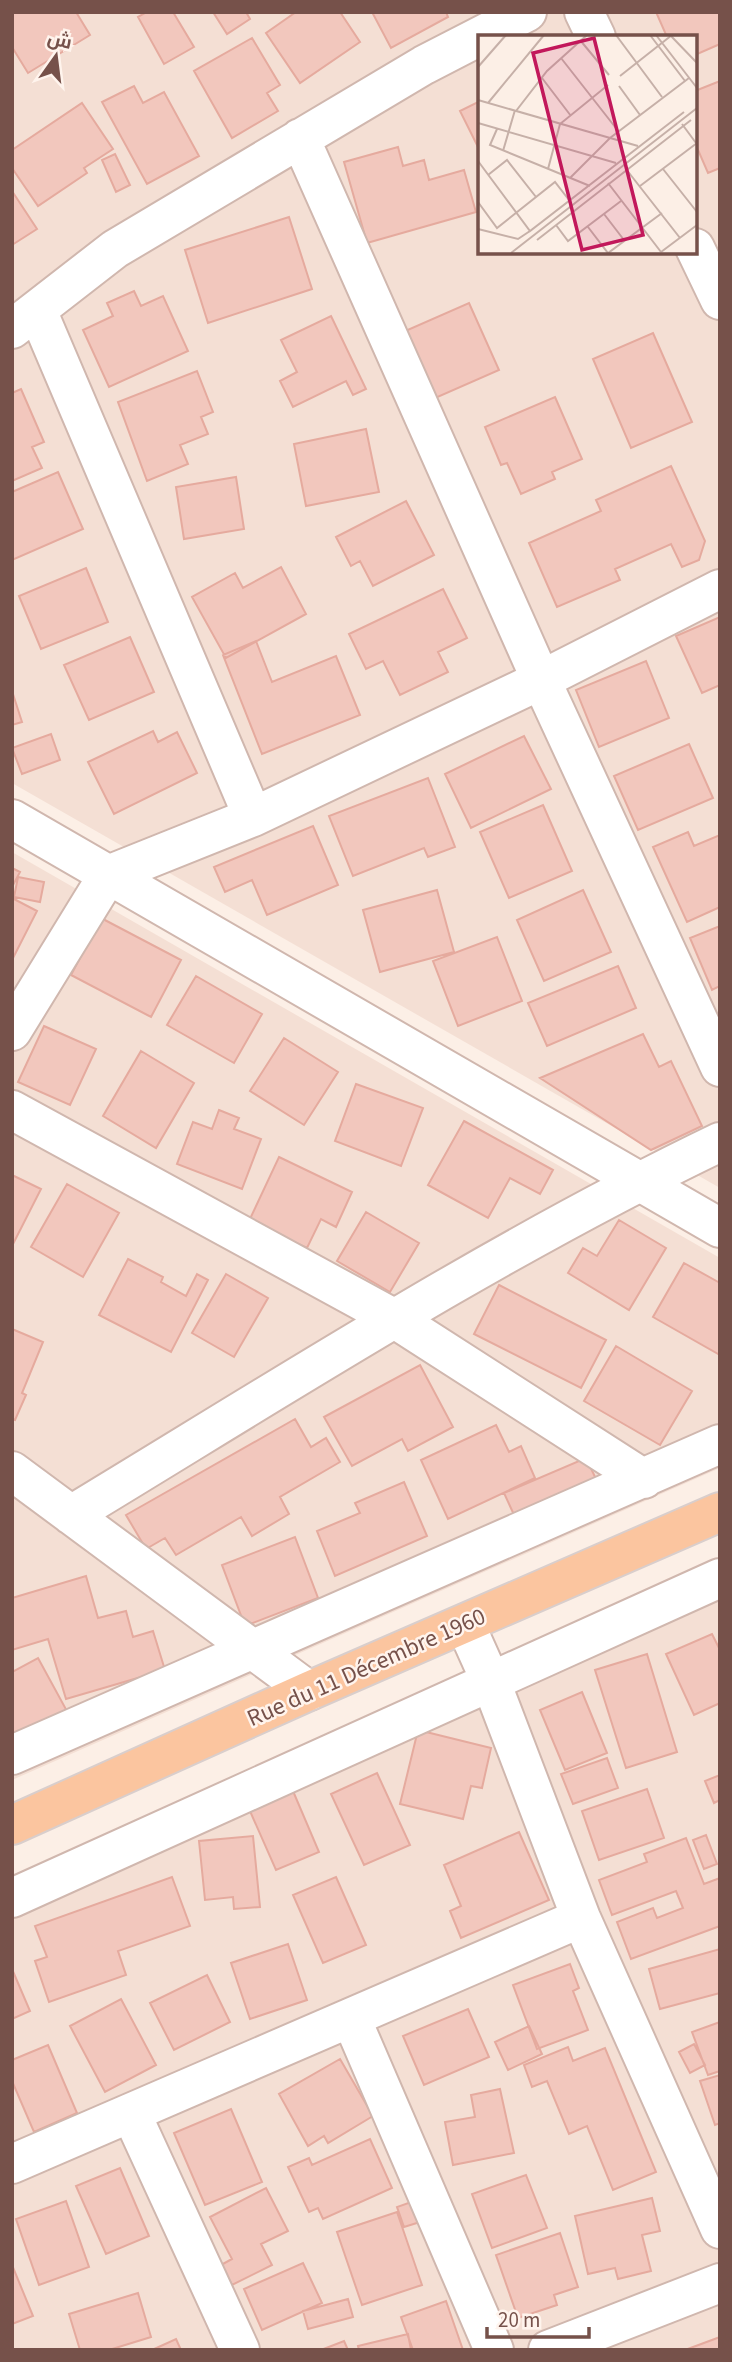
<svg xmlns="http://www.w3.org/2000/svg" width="732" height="2362" viewBox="0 0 732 2362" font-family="'Source Sans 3',Cairo,sans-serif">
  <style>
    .residential { fill: #f4dfd4; fill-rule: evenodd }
    .building { fill: #f2c7bd; stroke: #e5aa9e; stroke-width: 2 }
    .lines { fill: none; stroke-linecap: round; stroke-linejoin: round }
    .minor-casing { stroke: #d0b7ae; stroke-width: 42 }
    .major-casing { stroke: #d9cecc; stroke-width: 42 }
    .minor { stroke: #fff; stroke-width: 38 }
    .major { stroke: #fbc59f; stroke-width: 38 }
    .labels { text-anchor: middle; stroke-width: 5; stroke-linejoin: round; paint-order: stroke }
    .street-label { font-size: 24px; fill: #76514a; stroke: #fff4ed }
    .inset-road { fill: none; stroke: #c6b0a8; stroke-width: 2 }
    .view { fill: #c2185b; fill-opacity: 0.15; stroke: #c2185b; stroke-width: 3.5 }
    .inset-edge { fill: none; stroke: #76514a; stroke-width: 3.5 }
  </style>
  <rect width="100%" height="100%" fill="#fcefe6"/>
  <path class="residential" d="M12,12H720V1188L12,783ZM480,37H695V252H480Z
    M12,852L720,1258V1468L12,1780Z
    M720,1589V2350H12V1897Z"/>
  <path class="building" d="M12,12H76L90,35L28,73L12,47Z
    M147,12H173L194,47L164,64L138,17Z
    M213,12H246L250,19L227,34Z
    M296,12H340L360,42L300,83L266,33Z
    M372,12H446L448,17L391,48Z
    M656,12H720V44L695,55V37H667Z
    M252,38L280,85L267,93L278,111L232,138L194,71Z
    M720,81V168L708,173L695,143V91Z
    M134,86L143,103L164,92L199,156L147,184L102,102Z
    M480,101V151L460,111Z
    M82,103L113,149L84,168L87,173L38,206L12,168V150Z
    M398,147L403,166L424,160L429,180L464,170L476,212L367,243L344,162Z
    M115,154L130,185L116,192L102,160Z
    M12,191L37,229L12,245Z
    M289,217L312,289L208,323L185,250Z
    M134,291L141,306L163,296L188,351L109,387L83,330L113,316L107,303Z
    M469,303L499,370L433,399L403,332Z
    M331,316L366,389L353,395L346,381L293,407L280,381L297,372L281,340Z
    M653,333L692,422L631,448L593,359Z
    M197,371L213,412L201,417L208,434L180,445L188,464L147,481L118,402Z
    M21,389L44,442L32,447L42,468L12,481V393Z
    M555,397L582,459L552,472L555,479L521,494L507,463L501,465L485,427Z
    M366,429L379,492L306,506L294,444Z
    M671,466L705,541L699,560L682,567L671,544L615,569L620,580L557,607L529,543L601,511L596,500Z
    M58,472L83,529L12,560V492Z
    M236,477L244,529L184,539L176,487Z
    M406,501L434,555L373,586L360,561L351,566L336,537Z
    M281,567L306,614L226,658L192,597L235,573L243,588Z
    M86,568L108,622L41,649L19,596Z
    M443,589L467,638L438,652L448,672L400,695L383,661L366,669L349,634Z
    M720,617V685L702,693L676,636Z
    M130,637L154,692L89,720L64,665Z
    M256,641L272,682L336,656L360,715L262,754L223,655Z
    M646,661L669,718L599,747L576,690Z
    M12,691L22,722L12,725Z
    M153,731L158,742L177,732L197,773L114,814L88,762Z
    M51,734L60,760L22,774L12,748Z
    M524,736L551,789L471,828L445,774Z
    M689,744L713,798L638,830L614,776Z
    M428,778L455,847L428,857L424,848L353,876L329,816Z
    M543,805L572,871L509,898L480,832Z
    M313,826L338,885L267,915L252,880L225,892L214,867Z
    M688,832L694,846L720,835V907L687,922L653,847Z
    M12,868L20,872L12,887Z
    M18,877L44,882L40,902L14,897Z
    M437,890L454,952L380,972L363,910Z
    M583,890L611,952L544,981L517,920Z
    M12,898L37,911L12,960Z
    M101,918L181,960L151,1017L71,975Z
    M720,926V986L712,990L690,938Z
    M497,937L522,1001L458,1026L433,961Z
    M618,966L636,1008L547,1046L528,1003Z
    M196,976L262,1014L234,1063L167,1025Z
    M44,1026L96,1049L70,1105L18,1082Z
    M643,1034L659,1067L671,1061L702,1126L651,1150L540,1078Z
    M284,1038L338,1072L304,1125L250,1091Z
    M141,1051L194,1083L156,1148L103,1116Z
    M356,1084L423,1108L401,1166L335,1141Z
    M219,1110L239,1118L234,1129L261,1139L242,1189L177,1164L193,1122L212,1129Z
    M464,1121L553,1170L540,1194L510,1178L488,1218L428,1185Z
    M279,1157L352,1192L336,1227L321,1219L307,1248L249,1221Z
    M12,1175L41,1189L12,1246Z
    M67,1184L119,1213L83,1277L31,1247Z
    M366,1212L419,1243L390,1292L337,1261Z
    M619,1220L666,1248L629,1310L568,1273L583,1248L597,1256Z
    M128,1259L163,1277L161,1282L186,1296L197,1274L208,1280L171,1352L99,1315Z
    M684,1263L720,1283V1355L653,1317Z
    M226,1274L268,1298L234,1357L192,1333Z
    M499,1285L606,1340L581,1388L474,1334Z
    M12,1329L43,1342L22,1393L26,1395L15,1420L12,1419Z
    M616,1346L692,1391L660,1445L584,1401Z
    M420,1365L453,1427L408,1451L402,1439L352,1466L324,1417Z
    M295,1419L311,1447L326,1438L340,1462L280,1497L289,1514L252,1536L241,1517L176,1555L165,1538L146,1549L126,1515Z
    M496,1425L509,1452L521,1446L535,1478L448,1519L421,1460Z
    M586,1458L597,1481L515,1517L504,1493Z
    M404,1482L427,1536L335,1576L317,1531L360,1513L355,1503Z
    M295,1537L318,1598L245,1626L222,1565Z
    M86,1576L98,1618L126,1611L133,1637L153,1631L165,1670L66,1699L48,1639L12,1650V1598Z
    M712,1634L720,1650V1703L694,1715L666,1654Z
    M647,1654L677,1752L626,1768L595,1670Z
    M38,1658L68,1713L12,1742V1672Z
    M582,1692L607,1753L565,1770L540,1710Z
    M418,1730L491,1748L482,1788L471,1786L463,1819L400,1804Z
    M607,1758L618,1788L573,1804L561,1774Z
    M377,1773L410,1845L364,1865L331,1794Z
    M720,1775V1800L714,1803L705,1781Z
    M290,1784L319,1852L276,1870L246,1802Z
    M647,1789L664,1838L599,1860L582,1811Z
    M519,1832L549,1900L461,1938L450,1911L461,1906L444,1865Z
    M706,1835L717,1864L704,1869L693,1840Z
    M253,1836L260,1907L234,1909L233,1897L205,1900L199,1841Z
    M686,1838L704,1884L720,1878V1926L631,1959L617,1922L653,1908L657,1918L683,1908L676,1891L612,1915L599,1880L647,1862L644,1854Z
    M172,1877L190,1926L118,1951L126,1975L49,2002L35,1961L47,1957L35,1926Z
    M336,1877L366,1945L323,1963L293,1895Z
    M288,1944L307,2000L250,2019L231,1963Z
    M720,1949V1993L660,2009L649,1969Z
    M570,1964L579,1988L573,1991L588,2030L537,2049L513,1985Z
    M12,1969L30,2011L12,2019Z
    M207,1975L230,2022L174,2050L150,2003Z
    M121,1999L156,2065L105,2092L70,2026Z
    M468,2009L489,2057L424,2085L403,2036Z
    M720,2022V2071L708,2075L692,2032Z
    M529,2026L542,2054L508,2070L495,2042Z
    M694,2044L705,2065L690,2073L679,2052Z
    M48,2045L77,2113L34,2132L12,2081V2060Z
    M568,2047L573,2061L605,2048L656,2172L613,2190L587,2126L569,2134L547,2081L532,2087L524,2065Z
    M340,2059L373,2116L328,2143L324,2136L308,2146L279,2094Z
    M720,2075V2123L715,2125L700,2081Z
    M500,2089L514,2153L453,2165L445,2122L475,2117L471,2095Z
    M231,2109L262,2182L205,2205L174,2133Z
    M370,2139L392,2188L323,2219L318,2208L309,2212L288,2167L309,2158L312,2165Z
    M120,2168L149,2236L106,2254L76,2186Z
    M526,2175L547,2228L492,2248L472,2194Z
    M266,2188L288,2231L261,2244L272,2265L232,2285L221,2265L232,2259L210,2217Z
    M652,2198L660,2231L642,2235L651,2271L618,2279L615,2268L588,2274L575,2216Z
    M66,2201L89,2267L39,2285L16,2219Z
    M414,2201L420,2222L404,2227L397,2207Z
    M397,2212L422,2285L362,2305L337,2232Z
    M560,2233L578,2287L554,2295L557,2305L518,2318L496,2255Z
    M303,2263L322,2303L262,2330L244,2289Z
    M12,2265L33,2316L12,2324Z
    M138,2293L151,2337L109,2350H80L69,2314Z
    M348,2299L353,2317L308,2329L303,2311Z
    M446,2301L463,2350H413L401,2317Z
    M408,2334L411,2350H359L358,2346Z
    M720,2337V2350H685Z
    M176,2339L181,2350H152Z
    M344,2341L348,2350H321Z"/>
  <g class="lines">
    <defs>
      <path id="minor" d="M584,12L596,37
        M300,138L541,680L720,1067
        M695,248L720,300
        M37,310L253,817
        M12,329L115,249L424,65L527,12
        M12,819L720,1228
        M12,1031L108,875L253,817L541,680L720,589
        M12,1110L395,1319L644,1479
        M12,1471L309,1691
        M71,1515C284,1386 495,1250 720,1142
        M465,1624L491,1682L581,1918L720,2229
        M12,1755L720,1444
        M12,1898L720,1578
        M351,2018L494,2350
        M131,2113L240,2350
        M12,2164L581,1918
        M548,2350L720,2283"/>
      <path id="major" d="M12,1825L309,1691L720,1512"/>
    </defs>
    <use href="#minor" class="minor-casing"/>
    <use href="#major" class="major-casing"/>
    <use href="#minor" class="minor"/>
    <use href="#major" class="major"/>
  </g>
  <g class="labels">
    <g class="street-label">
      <text transform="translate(366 1667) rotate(-24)" y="8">Rue du 11 Décembre 1960</text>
    </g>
  </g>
  <g transform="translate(478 35)">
    <rect width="219" height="219" fill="#fcefe6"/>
    <path class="inset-road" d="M138,0L184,62M172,0L207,46M178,0L219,53M193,1L219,28M102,5L131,40M83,23L141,97M0,32L28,0M142,41L194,0M64,43L93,81M141,51L162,80M0,65L160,111M10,68L66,0M38,76L69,36L109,0M0,88L138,128M204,89L218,108M19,94L12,110L112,151M25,116L37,75M0,126L52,196L206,77M70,134L82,89L130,50M148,134L202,203M185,134L219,177M10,140L29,125L58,162M92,143L132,103L211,43M130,148L183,217M162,151L219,108M0,167L19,193L77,147L91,165M126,179L146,205M78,190L90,206L143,166M110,192L130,218L184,178M0,194L40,204L52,196M59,205L213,85M183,217L219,190M33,218L219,73"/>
    <path class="view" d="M116,3L165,200L104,215L55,18Z"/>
    <rect width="219" height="219" class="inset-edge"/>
  </g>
  <rect width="732" height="2362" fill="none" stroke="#76514a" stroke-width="28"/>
  <g transform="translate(56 56) rotate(14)" stroke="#fff4ed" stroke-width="5" paint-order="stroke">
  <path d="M0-5L12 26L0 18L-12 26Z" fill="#76514a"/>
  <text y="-10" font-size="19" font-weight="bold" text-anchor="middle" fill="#76514a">ش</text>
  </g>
  <path d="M487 2327v10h102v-10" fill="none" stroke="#76514a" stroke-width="3.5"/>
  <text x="498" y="2327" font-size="21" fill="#76514a" stroke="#fff4ed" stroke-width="5" paint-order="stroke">20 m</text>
</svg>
